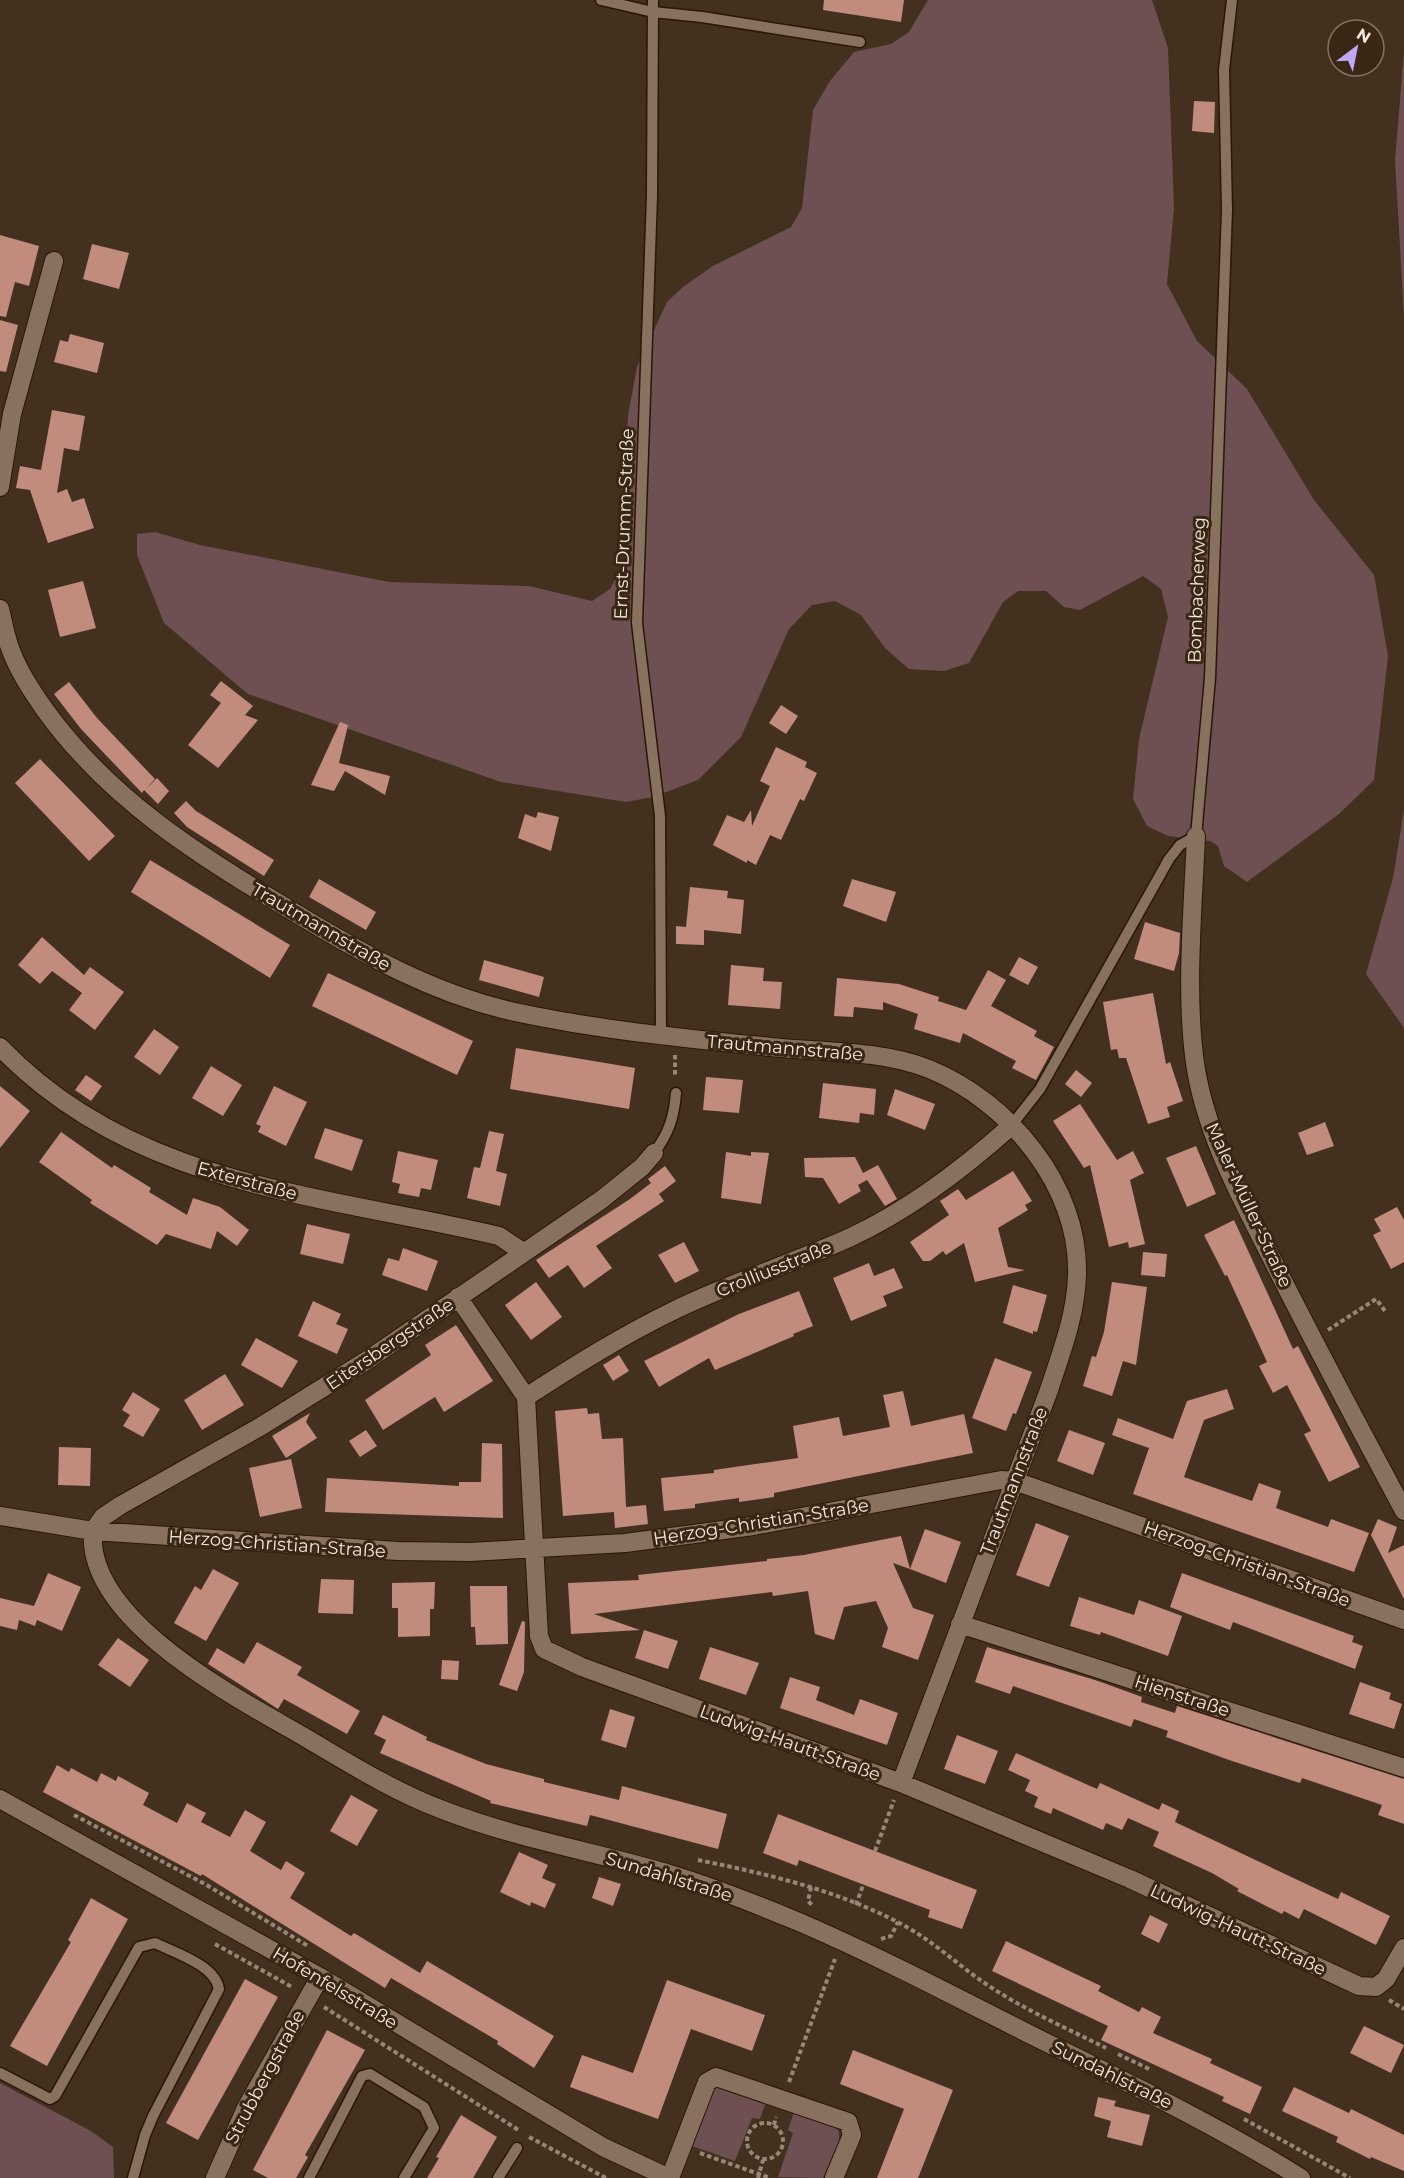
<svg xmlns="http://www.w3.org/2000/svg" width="1404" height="2178" viewBox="0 0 1404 2178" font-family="Montserrat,sans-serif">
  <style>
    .green { fill: #6e4f52 }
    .building { fill: #c18c7d }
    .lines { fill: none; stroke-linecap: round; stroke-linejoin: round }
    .service-casing { stroke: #2a1707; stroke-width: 13 }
    .minor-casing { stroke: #2a1707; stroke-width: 20 }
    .secondary-casing { stroke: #2a1707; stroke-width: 20 }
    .path { stroke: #978779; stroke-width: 4; stroke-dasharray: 4.5 3; stroke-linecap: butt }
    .service { stroke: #88715e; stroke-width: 10 }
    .minor { stroke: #88715e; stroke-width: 18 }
    .secondary { stroke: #88715e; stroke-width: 18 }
    .labels { text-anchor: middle; stroke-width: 6; stroke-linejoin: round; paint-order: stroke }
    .street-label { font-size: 18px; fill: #f2e5da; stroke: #392615 }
  </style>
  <rect width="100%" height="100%" fill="#44301f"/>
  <path class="green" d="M928,0H1152L1168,48L1174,208L1167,284L1197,341L1247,389L1314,500L1374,575L1388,656L1374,780L1339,814L1247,882L1224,866L1218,846L1210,841L1168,836L1147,826L1133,799L1139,739L1168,617L1161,589L1143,576L1080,610L1064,607L1046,591H1018L1003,602L969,663L944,671L909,669L885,648L861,615L835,601L812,605L789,629L741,737L698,780L653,797L626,802L501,782L248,694L164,623L137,555V534L155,532L200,545L389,582L529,586L592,601L610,589L621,569L629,547L624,491L628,415L637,367L667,302L683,287L713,266L791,227L802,208L813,110L830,81L854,52L891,44L909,32Z
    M1404,52V317L1395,160Z
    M1404,810V1028L1366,974L1393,878Z
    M0,2083L91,2131L113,2147L114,2178H0Z
    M717,2084L767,2099L760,2119L752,2118L735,2161L692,2146L711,2091Z
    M795,2109L831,2124L839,2131V2141L823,2178L778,2177L793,2133L788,2130Z"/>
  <path class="building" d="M824,0H904L901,22L823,10Z
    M1194,101L1215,102L1214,133L1192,131Z
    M0,235L39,246L29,286L15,282L6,317L0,316Z
    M92,244L129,253L119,289L83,279Z
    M0,320L18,325L6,372L0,371Z
    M70,334L104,343L97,373L54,362L60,340L68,342Z
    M52,410L85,416L79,451L64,448L57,493L67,489L72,502L84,498L94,528L48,543L30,490L16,488L20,466L41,470Z
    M83,581L96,628L60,637L48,590Z
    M221,681L253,706L245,715L258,720L218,768L188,745L221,703L210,695Z
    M69,682L97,718L155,779L146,789L157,778L169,791L158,804L144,790L142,793L81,729L54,694Z
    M781,705L798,716L786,734L769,723Z
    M340,722L348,725L339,763L390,776L385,795L345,771L334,791L311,785Z
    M776,747L807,762L805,767L817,773L804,801L800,799L781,840L770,835L756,865L747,860V863L713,845L727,815L744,822L751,810L752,826L770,786L760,781Z
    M40,759L115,836L89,861L15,783Z
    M186,801L196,811L274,860L264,876L187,827L174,813Z
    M538,812L559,817L551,851L518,838L525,814L536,818Z
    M150,860L290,945L270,978L131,892Z
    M319,879L376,912L366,930L309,897Z
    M852,879L896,892L886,922L843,906Z
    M690,887L728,891L727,898L744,900L741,934L704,930V945L676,944V926L686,927Z
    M1145,922L1180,933L1179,953L1174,971L1134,959Z
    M42,937L84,975L90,967L124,992L95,1030L69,1010L82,993L52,971L40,984L18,965Z
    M1019,957L1038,967L1028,985L1009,975Z
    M484,960L544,977L539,997L479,980Z
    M731,965L764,968L763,981L782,982L780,1009L728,1005Z
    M988,970L1006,980L991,1006L1037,1031L1034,1036L1054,1047L1036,1080L1012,1068L1016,1061L963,1033L960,1043L914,1029L918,1014L883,1002V1010L854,1007L853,1017L834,1016L837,978L899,984L939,997L938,1001L966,1010Z
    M328,973L473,1041L457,1075L312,1006Z
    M1153,993L1166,1064L1170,1062L1183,1101L1167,1107L1170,1117L1148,1124L1126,1058H1119L1117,1049L1111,1050L1103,1002Z
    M154,1029L179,1047L160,1075L134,1057Z
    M516,1048L635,1068L629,1109L510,1089Z
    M211,1066L242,1085L223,1116L192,1098Z
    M1076,1070L1092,1083L1081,1097L1065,1084Z
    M86,1075L102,1086L91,1101L75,1090Z
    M706,1077L743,1080L739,1113L703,1110Z
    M823,1083L876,1089L874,1115L860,1113L859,1123L819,1118Z
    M0,1086L30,1111L0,1148Z
    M274,1086L307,1102L286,1146L258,1132L261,1126L256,1124Z
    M895,1089L935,1104L925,1130L887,1115Z
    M1080,1104L1117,1160L1133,1151L1144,1173L1130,1180L1145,1244L1129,1248L1128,1242L1109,1247L1090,1165L1084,1168L1053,1121Z
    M1325,1122L1334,1146L1307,1155L1298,1133Z
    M325,1128L363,1140L352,1171L314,1158Z
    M489,1131L504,1134L496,1171L507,1174L500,1206L467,1198L474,1167L480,1168Z
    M61,1132L112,1168L114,1165L151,1188L149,1192L187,1215L193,1198L220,1207L249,1230L237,1246L217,1231L211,1249L166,1234L157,1245L90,1203L92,1200L39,1162Z
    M1196,1146L1216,1194L1187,1207L1166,1158Z
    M398,1151L438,1160L431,1190L421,1188L419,1197L398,1193L400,1184L392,1182Z
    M726,1152L751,1156V1152L769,1153L761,1204L721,1198Z
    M855,1157L863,1173L878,1165L897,1199L885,1206L867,1180L858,1185L861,1191L839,1204L823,1178L805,1177L804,1158Z
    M665,1166L676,1181L659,1194L664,1201L596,1246L612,1268L584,1288L568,1265L549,1278L536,1260L630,1199L651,1183L648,1179Z
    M1013,1171L1032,1201L1025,1205L1028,1210L998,1228L1008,1267L1025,1270L975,1282L964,1243L946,1255L943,1251L930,1261H923L910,1242L949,1215L940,1201L958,1189L966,1200Z
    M1397,1207L1404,1220V1262L1391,1269L1373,1235L1381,1231L1374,1219Z
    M1234,1220L1293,1349L1298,1346L1360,1467L1329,1482L1304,1434L1311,1431L1287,1385L1273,1393L1259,1366L1267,1362L1227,1275L1225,1276L1204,1235Z
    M307,1224L350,1234L343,1264L300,1254Z
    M684,1242L699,1271L675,1283L658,1255Z
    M403,1248L438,1261L427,1291L382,1275L388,1258L399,1261Z
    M1143,1252L1167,1254L1165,1277L1141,1275Z
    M869,1263L874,1276L894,1268L903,1288L883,1296L887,1306L851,1321L833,1278Z
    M536,1282L562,1317L531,1340L505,1305Z
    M1112,1282L1147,1287L1136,1365L1123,1361L1112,1396L1083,1386L1092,1356L1096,1357L1104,1332Z
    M1013,1285L1047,1295L1037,1332L1033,1331V1334L1003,1323Z
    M799,1291L813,1326L793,1334L794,1336L715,1370L709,1358L659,1387L644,1361L739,1314Z
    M313,1301L341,1314L336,1324L348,1329L337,1354L298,1336Z
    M456,1325L493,1381L444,1412L435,1397L383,1430L365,1400L431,1355L425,1345Z
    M256,1338L298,1361L282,1388L241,1365Z
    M619,1355L629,1371L613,1381L603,1365Z
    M995,1358L1032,1372L1016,1414L1013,1413L1006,1431L972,1418Z
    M225,1374L244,1405L202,1430L184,1400Z
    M1227,1389L1234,1409L1204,1420L1184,1477L1252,1501L1259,1483L1281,1491L1276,1508L1328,1527L1331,1519L1369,1533L1354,1572L1133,1494L1149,1448L1112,1435L1118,1418L1173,1439L1187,1401Z
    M903,1391L911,1426L964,1414L973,1453L774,1493V1497L739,1502V1498L695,1504V1508L664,1511L661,1478L714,1473V1470L798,1458L793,1426L839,1417L843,1436L890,1427L883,1395Z
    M133,1392L160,1409L143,1437L123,1426L130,1415L122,1410Z
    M587,1408L588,1414L599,1413L602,1439L623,1438L626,1507L646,1505L648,1524L615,1528L614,1512L563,1516L555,1411Z
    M310,1413L306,1422L317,1438L286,1458L272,1436Z
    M366,1430L377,1446L360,1457L349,1441Z
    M1069,1430L1105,1443L1093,1475L1057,1461Z
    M482,1443L502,1444L503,1518L325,1512L327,1478L459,1486V1482H481Z
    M59,1447L91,1448L90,1486L58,1485Z
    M291,1459L302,1508L260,1517L249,1468Z
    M1378,1519L1397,1527L1388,1553L1404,1545V1599L1371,1535Z
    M1036,1523L1069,1536L1049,1587L1016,1575Z
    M925,1529L961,1542L946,1583L910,1569Z
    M901,1536L910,1569L893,1563L913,1608L934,1615L918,1660L882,1647L888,1628L876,1601L844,1607L834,1640L815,1634L808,1591L773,1596L772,1592L594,1614L640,1630L571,1634L568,1583L639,1580L638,1575L767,1561V1559L804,1555Z
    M213,1569L239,1583L206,1641L174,1623L195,1586L201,1590Z
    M48,1573L81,1587L62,1631L37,1620L35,1626L19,1620L17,1630L0,1626V1598L34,1606Z
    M1182,1573L1354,1636L1352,1642L1363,1646L1355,1669L1233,1622L1230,1630L1170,1607Z
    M321,1579L354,1580L353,1614L318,1613Z
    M435,1582L434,1609H430V1636L398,1637V1608H392V1583Z
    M470,1586H507L508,1644L476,1645L475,1627H471Z
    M1079,1597L1134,1615L1139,1600L1182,1616L1168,1656L1101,1632L1100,1635L1070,1626Z
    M522,1621L525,1622L524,1672L517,1691L499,1685Z
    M644,1630L678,1641L668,1669L635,1658Z
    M118,1638L149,1660L130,1687L98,1665Z
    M257,1642L302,1667L297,1675L360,1711L347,1734L284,1699L278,1709L208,1664L217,1648L244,1664Z
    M710,1647L759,1663L746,1695L699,1679Z
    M987,1647L1098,1681L1142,1697L1141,1702L1175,1713L1177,1706L1404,1779V1824L1378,1815L1382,1805L1302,1778L1300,1783L1229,1760L1166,1737L1168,1731L1134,1719L1131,1727L1013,1686L1010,1694L975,1682Z
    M442,1660L459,1661L458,1680L441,1679Z
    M790,1677L820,1687L816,1700L854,1715L860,1699L898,1713L887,1745L780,1708Z
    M1360,1682L1391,1693L1389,1699L1402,1704L1394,1729L1349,1714Z
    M610,1709L635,1717L626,1748L601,1740Z
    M383,1715L427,1737L426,1740L486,1764L544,1779V1782L619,1800L622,1786L727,1814L718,1849L590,1815L587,1826L490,1803L491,1801L380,1753L386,1740L374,1734Z
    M957,1735L998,1751L985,1784L944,1769Z
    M1016,1753L1097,1789L1100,1783L1159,1810L1162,1803L1179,1811L1175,1822L1338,1899L1341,1892L1390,1916L1376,1945L1304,1909L1299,1919L1284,1911L1282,1914L1237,1891L1239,1889L1212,1873L1153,1846L1159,1832L1128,1818L1122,1830L1106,1823L1103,1830L1053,1808L1051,1814L1034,1807L1038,1797L1025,1791L1030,1780L1008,1770Z
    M57,1765L69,1772L71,1768L97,1782L101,1773L116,1781L118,1776L149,1793L143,1805L177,1823L187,1803L206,1813L201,1822L230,1837L245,1810L266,1822L250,1851L281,1870L286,1861L305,1873L290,1898L351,1936L354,1933L420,1973L427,1961L554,2036L534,2068L497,2044L498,2041L391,1978L385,1988L202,1874L201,1876L43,1792Z
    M351,1795L378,1810L357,1846L330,1831Z
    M778,1814L977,1890L962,1929L928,1917L930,1910L799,1860L797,1866L763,1853Z
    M519,1852L548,1865L542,1878L556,1884L545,1908L531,1902L530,1906L500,1892Z
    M599,1877L621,1884L613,1906L592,1898Z
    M91,1898L128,1919L47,2066L10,2046L71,1942L68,1940Z
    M1150,1915L1168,1924L1159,1943L1141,1934Z
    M1006,1941L1101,1986L1098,1991L1139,2012L1142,2007L1161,2017L1153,2033L1212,2059L1210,2063L1262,2087L1250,2114L1222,2101L1224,2097L1101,2040L1108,2026L992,1971Z
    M245,1979L278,1997L198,2140L166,2123Z
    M667,1980L765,2015L752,2051L691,2029L658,2119L570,2087L582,2055L633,2073Z
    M1364,2026L1404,2045L1391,2073L1350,2053Z
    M327,2030L365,2050L305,2155L308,2157L296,2178H268L253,2170Z
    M853,2050L953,2090L918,2178H877L904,2109L840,2084Z
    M1294,2087L1349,2113L1351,2109L1404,2135V2171L1371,2157L1370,2159L1336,2142L1338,2137L1282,2111Z
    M1098,2097L1116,2101L1114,2106L1150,2115L1142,2146L1107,2137L1111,2121L1094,2116Z
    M461,2115L497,2137L473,2178H427L439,2158L436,2157Z"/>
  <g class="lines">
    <defs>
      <path id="service" d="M601,0L653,12L702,17L860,42
        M653,0L652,196L637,623L660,816L661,1036
        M1011,1126L1040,1089L1169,859L1180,845L1196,836L1210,678L1227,210L1224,70L1232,0
        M654,1153C669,1133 674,1117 676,1093
        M0,2073L50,2099L55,2096L139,1947L155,1943C175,1953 215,1965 219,1989L153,2116L145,2135L133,2178
        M309,2178L362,2076L370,2074L424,2107L434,2128L404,2178
        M498,2178L517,2148"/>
      <path id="minor" d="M0,487L12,414L54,261
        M0,609C3,621 5,633 9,645C17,669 31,690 45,710C109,799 199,856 292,911C363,954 433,994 515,1012C603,1031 692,1039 781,1048C828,1052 884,1051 929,1069C1008,1101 1080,1186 1077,1275C1076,1315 1061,1353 1049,1390L901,1783
        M1196,836C1193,907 1185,993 1195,1063C1205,1132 1240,1196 1271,1257C1314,1343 1359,1427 1404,1511
        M0,1047C134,1187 322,1194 499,1236L523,1252
        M458,1297L526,1397L539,1636L544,1649L582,1667L901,1783L1130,1879L1359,1986L1376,1987L1386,1979L1404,1948
        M526,1397C574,1366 623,1335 675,1310C732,1282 794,1263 851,1237C911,1209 963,1169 1011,1126
        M0,1516L93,1531L398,1551L470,1552L625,1543L694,1534L753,1526L1001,1480L1015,1481L1404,1620
        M93,1531C85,1621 241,1700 306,1738C350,1764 395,1792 443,1810C517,1839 597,1852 673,1875C716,1888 758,1905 799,1922C878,1956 956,1997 1033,2036C1124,2081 1215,2124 1301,2178
        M93,1531L103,1517L121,1505L258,1428L369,1359L601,1200L642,1167L654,1153
        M960,1624L1404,1768
        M215,2178L246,2108L320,1977
        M670,2178L707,2082L716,2077L848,2122L852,2135L834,2178"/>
      <path id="secondary" d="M0,1799L320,1977L603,2147L669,2178"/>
    </defs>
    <use href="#service" class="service-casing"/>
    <use href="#minor" class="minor-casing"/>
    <use href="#secondary" class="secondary-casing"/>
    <path class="path" d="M675,1055V1077
      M1328,1330L1376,1299L1385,1311
      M74,1815L205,1884L308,1946
      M875,1851L894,1800
      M698,1860C768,1874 841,1891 905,1926C934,1942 958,1965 986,1984C1023,2009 1066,2028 1106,2048
      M811,1887L808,1901L813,1906
      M856,1905L863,1885
      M881,1939L891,1936L898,1922
      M215,1944L292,1987
      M1389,2000L1404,2009
      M324,2007L520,2131
      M1118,2054L1149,2069
      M789,2082L835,1959
      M1244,2119L1350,2178
      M747 2141a18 18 0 1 1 36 0a18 18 0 1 1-36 0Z
      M774,2125L776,2117
      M529,2137L606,2178
      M700,2153L770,2178
      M758,2178L763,2160"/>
    <use href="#service" class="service"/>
    <use href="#minor" class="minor"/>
    <use href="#secondary" class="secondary"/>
  </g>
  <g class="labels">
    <g class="street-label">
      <text transform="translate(624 524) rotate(-88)" y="6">Ernst-Drumm-Straße</text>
      <text transform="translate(1197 590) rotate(-88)" y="6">Bombacherweg</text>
      <text transform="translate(321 927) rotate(30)" y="6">Trautmannstraße</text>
      <text transform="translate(785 1048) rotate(5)" y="6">Trautmannstraße</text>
      <text transform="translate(247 1181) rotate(15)" y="6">Exterstraße</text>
      <text transform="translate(1249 1205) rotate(65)" y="6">Maler-Müller-Straße</text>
      <text transform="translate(774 1269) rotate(-22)" y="6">Crolliusstraße</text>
      <text transform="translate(390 1344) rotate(-34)" y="6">Eitersbergstraße</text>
      <text transform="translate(1014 1481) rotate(-69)" y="6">Trautmannstraße</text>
      <text transform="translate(761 1522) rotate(-9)" y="6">Herzog-Christian-Straße</text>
      <text transform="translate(277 1544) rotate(4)" y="6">Herzog-Christian-Straße</text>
      <text transform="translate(1247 1564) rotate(20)" y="6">Herzog-Christian-Straße</text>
      <text transform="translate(1182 1696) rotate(18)" y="6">Hienstraße</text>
      <text transform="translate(790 1743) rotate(20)" y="6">Ludwig-Hautt-Straße</text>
      <text transform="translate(669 1877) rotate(17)" y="6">Sundahlstraße</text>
      <text transform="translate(1238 1930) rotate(25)" y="6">Ludwig-Hautt-Straße</text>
      <text transform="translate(335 1988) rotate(31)" y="6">Hofenfelsstraße</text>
      <text transform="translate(1112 2075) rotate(26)" y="6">Sundahlstraße</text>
      <text transform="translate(265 2077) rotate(-62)" y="6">Strubbergstraße</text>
    </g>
  </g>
  <g transform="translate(1356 48) rotate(32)"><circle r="28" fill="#392615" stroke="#837264" stroke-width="1.5"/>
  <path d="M0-4.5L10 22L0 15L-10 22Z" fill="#bfa9f4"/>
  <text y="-9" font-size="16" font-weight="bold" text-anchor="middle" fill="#f2e5da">N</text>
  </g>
</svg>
